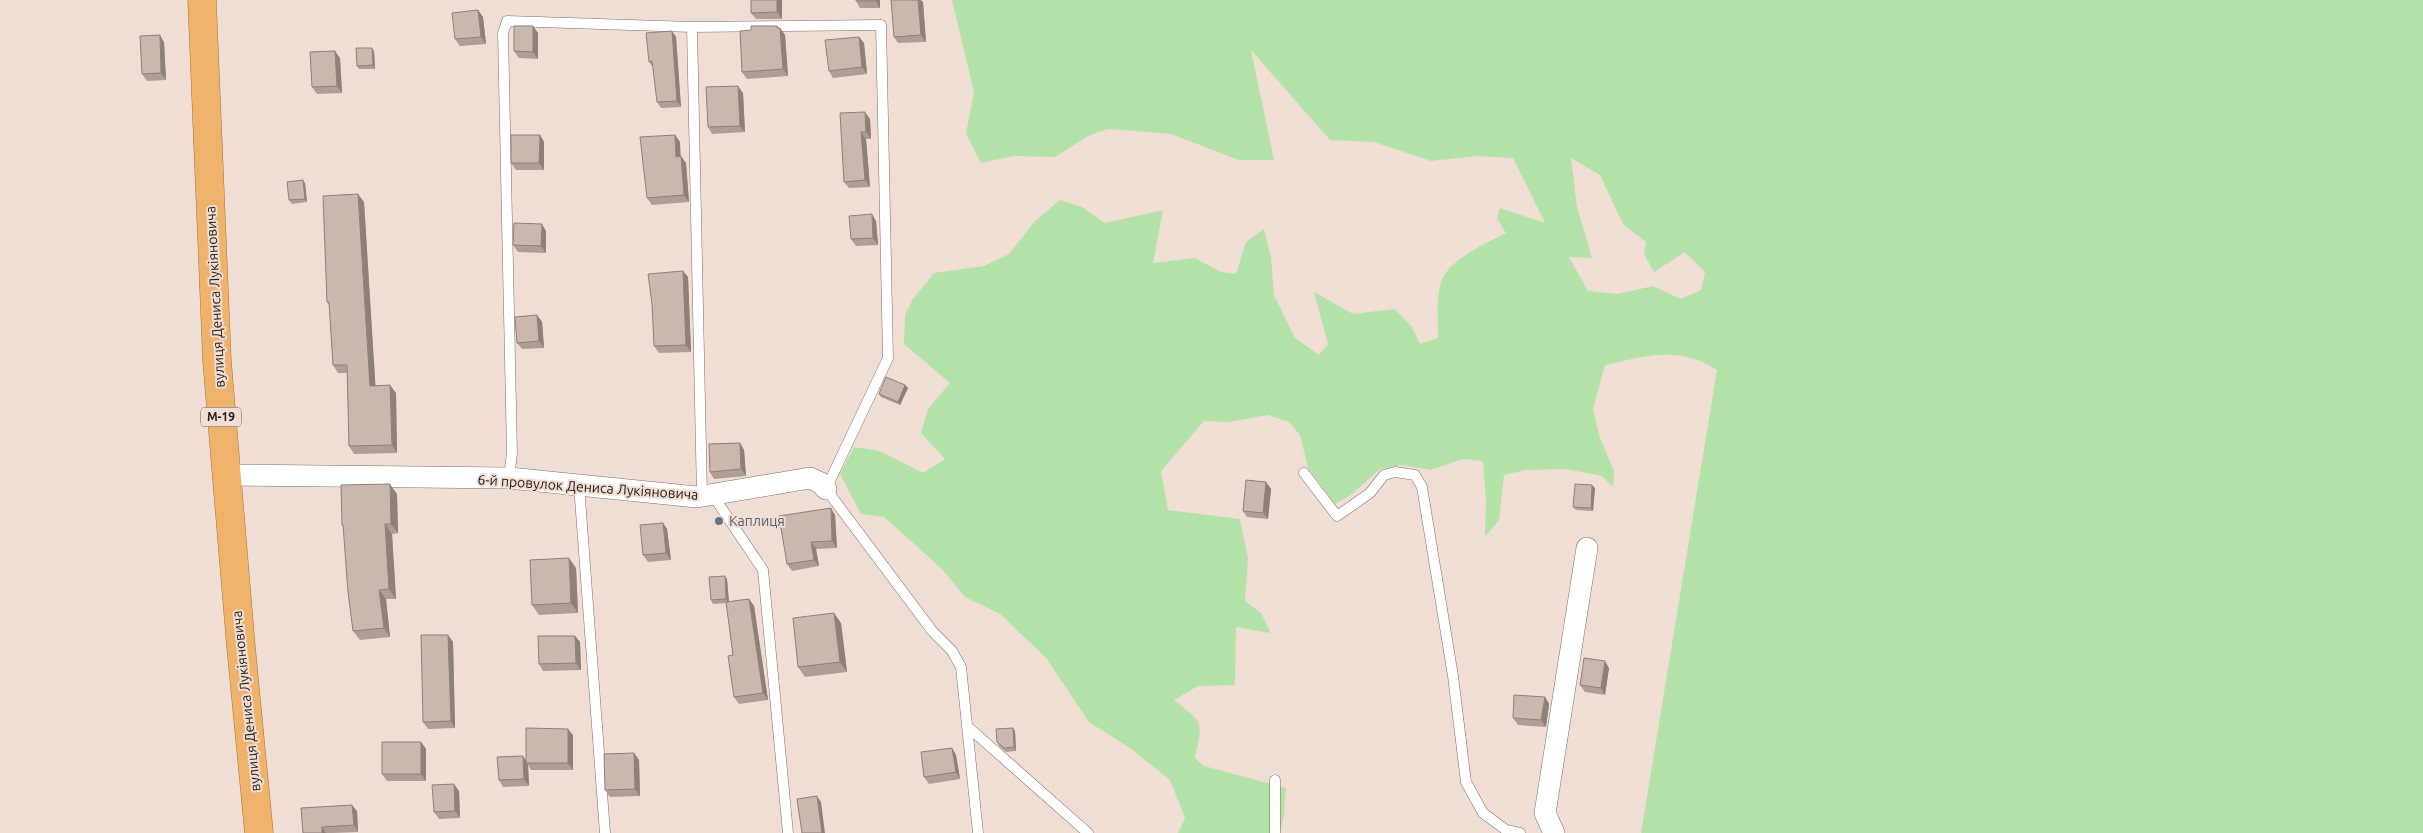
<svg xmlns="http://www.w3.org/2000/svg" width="2423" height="833" viewBox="0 0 2423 833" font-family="Ubuntu,sans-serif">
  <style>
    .green { fill: #b3e2a8; fill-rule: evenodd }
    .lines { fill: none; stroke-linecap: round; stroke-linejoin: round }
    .service-casing { stroke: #7f6f66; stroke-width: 11 }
    .minor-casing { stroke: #7f6f66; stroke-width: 22 }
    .trunk-casing { stroke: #a67136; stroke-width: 29 }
    .service { stroke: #fff; stroke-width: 10 }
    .minor { stroke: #fff; stroke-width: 21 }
    .trunk { stroke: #f0b36b; stroke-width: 28 }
    .wall { fill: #ae9e96 }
    .shaded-wall { fill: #8d817a }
    .building { fill: #cab8af; stroke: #8d817a }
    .worship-dot { fill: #6b7280; stroke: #f0ded4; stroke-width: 2 }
    .labels { text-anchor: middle; stroke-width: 4; stroke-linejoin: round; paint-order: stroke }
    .shield { fill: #f0ded4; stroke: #5f5650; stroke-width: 1 }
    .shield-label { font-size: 12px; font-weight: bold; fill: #211b17 }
    .street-label { font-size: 14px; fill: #211b17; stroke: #f0ded4 }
    .worship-label { font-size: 14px; fill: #5b616d; stroke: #f0ded4; text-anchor: start }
  </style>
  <rect width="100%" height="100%" fill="#f0ded4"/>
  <path class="green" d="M952,0H2423V833H1641L1717,370C1679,345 1645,356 1605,365L1593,409L1599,435L1614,471L1613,487L1602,476L1566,469L1525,470L1504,475L1499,520L1485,537L1486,501L1483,461L1463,459L1431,470L1401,465L1380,469L1351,495L1335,504L1308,468L1300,435L1289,422L1268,415L1229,422L1204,421L1161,471L1168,510L1240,519L1248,558L1245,601L1261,613L1271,633L1236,627L1235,685L1198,686L1174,700C1204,724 1203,720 1195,758L1204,766L1286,788L1284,814L1280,833H1178L1185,818L1170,780L1130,748L1089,722L1046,658L1000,614L965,597L942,569L884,517L861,514L840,474L854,447L880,451L923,473L945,459L921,433L928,409L950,383L904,344L905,315L913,299L934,273L984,266L1009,254L1036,220L1060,200L1082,207L1105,223L1163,210L1153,263L1195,258L1221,272L1236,274L1246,242L1264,229L1271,257L1274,295L1295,338L1319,355L1328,344L1314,292L1353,314L1395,309L1412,327L1420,344L1438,338C1438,322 1435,287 1445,274C1457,256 1487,243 1506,233L1497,219L1500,208L1545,223L1513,158L1478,156L1431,161L1374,142L1330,140L1251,50L1274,160H1239L1171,134L1108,129L1090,135L1055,157L1014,156L981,163L966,134L974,92ZM1571,158L1600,175L1623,224L1646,242L1644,254L1654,272L1685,252L1705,272L1701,290L1681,299L1653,286L1617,294L1588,291L1569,257L1592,258L1577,207Z"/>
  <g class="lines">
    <defs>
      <path id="service" d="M692,27L702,496
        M1304,473L1337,516L1370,493L1384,475L1395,472L1415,475L1422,487L1453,676L1466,782L1483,813L1506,830L1520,833
        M509,478L512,453L503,33L507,21L692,27L881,25L888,358L826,489L933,632L952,651L961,667L978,833
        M579,485L605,833
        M712,494L763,570L788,833
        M967,726L1088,833
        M1275,780V833"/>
      <path id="minor" d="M225,475L509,478L697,497L810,478L821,483L826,489
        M1554,833L1545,813L1587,548"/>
      <path id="trunk" d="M202,0L217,361L241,647L259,833"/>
    </defs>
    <use href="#service" class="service-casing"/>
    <use href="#minor" class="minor-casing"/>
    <use href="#trunk" class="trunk-casing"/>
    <use href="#service" class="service"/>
    <use href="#minor" class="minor"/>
    <use href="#trunk" class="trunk"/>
  </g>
  <path class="wall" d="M751,0H782V19H756L751,13Z
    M856,0H880V8H860L856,1Z
    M923,2L926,42L898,43L894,37Z
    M478,10L483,17L486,44L460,46L455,39Z
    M777,26L785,35L788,76L747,79L742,72L751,30Z
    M672,31L676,37L681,107L661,108L657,102L653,67L649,62Z
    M538,33V59L519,58L514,51Z
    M859,37L864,43L867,74L833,78L829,71Z
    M164,42L166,80L147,81L142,74Z
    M374,51L375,69H359L357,66Z
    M340,58L342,93L317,94L312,87Z
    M743,93L745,132L712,134L708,127Z
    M840,113L870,119L871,139H866L870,187L849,188L844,182Z
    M540,135L544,142V170H516L511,163Z
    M675,135L680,142V156L686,163L689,202L652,205L647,198Z
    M305,183L307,202L292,204L289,200Z
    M364,202L375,385L396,393L397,453L354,454L349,446L347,373H338L333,365L329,305L327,302Z
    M876,221L878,245L856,246L851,239Z
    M546,231V253L518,252L513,245Z
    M683,271L688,277L691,352L659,353L654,346Z
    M537,315L542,322L544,348L522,349L517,343Z
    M905,385L908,388L900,405L881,397L879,394Z
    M740,443L744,450L746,476L714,479L710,472Z
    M1266,482L1271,489L1268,519L1247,517L1243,511Z
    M1595,488L1593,511L1576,510L1573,507Z
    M397,494L398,533L392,534L396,599H386L390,637L360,640L353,631L344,528L342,525Z
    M835,515L837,548L816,549L819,566L792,571L787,564Z
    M663,523L667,529L671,560L648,562L643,555Z
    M576,568L578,613L539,615L532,605Z
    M727,579L729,602L749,599L754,606L768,700L739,704L734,697L733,655L726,603L713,604L711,600Z
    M841,623L847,672L805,677L798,667Z
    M448,635L453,642L455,728L428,729L423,722Z
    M575,636L580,642L581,670L543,671L539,664Z
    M1609,668L1605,695L1585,692L1580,685Z
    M1545,697L1549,704L1546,727L1518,725L1513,718Z
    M1015,731L1016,751L1006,752L999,746L997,742Z
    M573,735V770H531L528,765L529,786L503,787L499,780L526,761Z
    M421,742L426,749V781H387L382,774Z
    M952,748L956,755L960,779L929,784L924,777Z
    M634,753L639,760L640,796L610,797L605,790Z
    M459,791L460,818L439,819L434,812Z
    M357,811L358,832L333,833H303Z"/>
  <path class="shaded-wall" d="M777,0H782V19L777,12Z
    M876,0H880V8L876,1Z
    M918,0H921L923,2L926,42L921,35Z
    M478,10L483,17L486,44L481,37Z
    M533,26L538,33V59L533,52Z
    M777,26L780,31V28L785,35L788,76L783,69Z
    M672,31L676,37L681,107L677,101Z
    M160,35L164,42L166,80L161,73Z
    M859,37L864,43L867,74L862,67Z
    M372,48L374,51L375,69L373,65Z
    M335,51L340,58L342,93L337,86Z
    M738,86L743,93L745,132L740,126Z
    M865,112L870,119L871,139L866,132Z
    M861,132L866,139L870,187L865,180Z
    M540,135L544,142V170L539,163Z
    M675,135L680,142L681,163L676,157Z
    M681,156L686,163L689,202L684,195Z
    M303,180L305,183L307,202L305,199Z
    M358,194L364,202L376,394L370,386Z
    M872,214L876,221L878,245L873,238Z
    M542,224L546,231V253L541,246Z
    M683,271L688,277L691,352L686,345Z
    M537,315L542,322L544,348L539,341Z
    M390,385L396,393L397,453L392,445Z
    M905,385L908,388L900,405L898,402Z
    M740,443L744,450L746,476L741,469Z
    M1266,482L1271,489L1268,519L1263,513Z
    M390,484L397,494L398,533L391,524Z
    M1592,485L1595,488L1593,511L1591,508Z
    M831,508L835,515L837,548L832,541Z
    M663,523L667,529L671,560L666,553Z
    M385,524L392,534L396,599L389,589Z
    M811,542L816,549L819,566L814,560Z
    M569,558L576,568L578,613L571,603Z
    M725,576L727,579L729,603L726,599Z
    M379,590L386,599L390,637L384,628Z
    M749,599L754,606L768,700L763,693Z
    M834,613L841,623L847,672L840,662Z
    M448,635L453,642L455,728L451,721Z
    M575,636L580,642L581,670L576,663Z
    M1605,661L1609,668L1605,695L1601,688Z
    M1545,697L1549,704L1546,727L1541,720Z
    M1013,728L1015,731L1016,751L1014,747Z
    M568,729L573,735V770L568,763Z
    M421,742L426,749V781L421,774Z
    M952,748L956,755L960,779L956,772Z
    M634,753L639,760L640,796L635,789Z
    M523,756L528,763H526L528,765L529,786L524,779Z
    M454,784L459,791L460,818L455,811Z
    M817,796L821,802L825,833H822Z
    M352,805L357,811L358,832L354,825Z
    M322,827L326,833H322Z"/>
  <path class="building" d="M751,0H777V12L751,13Z
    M856,0H876V1H856Z
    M891,0H918L921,35L894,37Z
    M478,10L481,37L455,39L452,13Z
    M514,26H533V52L514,51Z
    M751,26H777V28H780L783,69L742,72L740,31L751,30Z
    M672,31L677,101L657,102L652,61L649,62L646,33Z
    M160,35L161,73L142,74L140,36Z
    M859,37L862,67L829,71L825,40Z
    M356,48H372L373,65L357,66Z
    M335,51L337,86L312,87L310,52Z
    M738,86L740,126L708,127L706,87Z
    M865,112L866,132H861L865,180L844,182L840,113Z
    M511,135H540L539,163H511Z
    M675,135L676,157L681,156L684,195L647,198L640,137Z
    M303,180L305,199L289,200L287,182Z
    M358,194L370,386L390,385L392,445L349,446L347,365H333L329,302H327L323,196Z
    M872,214L873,238L851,239L849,216Z
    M514,223L542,224L541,246L513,245Z
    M683,271L686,345L654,346L652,304L648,274Z
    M537,315L539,341L517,343L515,317Z
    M886,377L905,385L898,402L879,394Z
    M740,443L741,469L710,472L709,444Z
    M1246,480L1266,482L1263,513L1243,511Z
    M390,484L391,524H385L389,589L379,590L384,628L353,631L348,592L343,525H342L341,485Z
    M1575,484L1592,485L1591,508L1573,507Z
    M831,508L832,541L811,542L814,560L787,564L779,516Z
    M663,523L666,553L643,555L640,525Z
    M569,558L571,603L532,605L530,560Z
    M725,576L726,599L711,600L709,577Z
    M749,599L763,693L734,697L728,656L733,655L726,602Z
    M834,613L840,662L798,667L793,618Z
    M421,635H448L451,721L423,722Z
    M538,636H575L576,663L539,664Z
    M1584,658L1605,661L1601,688L1580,685Z
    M1514,695L1545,697L1541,720L1513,718Z
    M526,728L568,729V763H526Z
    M1013,728L1014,747L1004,748L997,742L996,729Z
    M382,742H421V774H382Z
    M952,748L956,772L924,777L921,752Z
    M634,753L635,789L605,790L604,754Z
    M523,756L524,779L499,780L497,757Z
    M454,784L455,811L434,812L432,785Z
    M817,796L822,833H802L797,799Z
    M352,805L354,825L322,827V833H303L301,808Z"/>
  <circle class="worship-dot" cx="719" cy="521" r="5"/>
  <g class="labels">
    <rect class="shield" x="201" y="407.5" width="40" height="19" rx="4"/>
    <g class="shield-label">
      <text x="221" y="421">М-19</text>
    </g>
    <g class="street-label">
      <text transform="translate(215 297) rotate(-93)" y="5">вулиця Дениса Лукіяновича</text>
      <text transform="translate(588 487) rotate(4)" y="5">6-й провулок Дениса Лукіяновича</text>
      <text transform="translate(246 701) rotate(-96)" y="5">вулиця Дениса Лукіяновича</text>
    </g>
    <g class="worship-label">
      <text x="729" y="526">Каплиця</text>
    </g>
  </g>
</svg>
